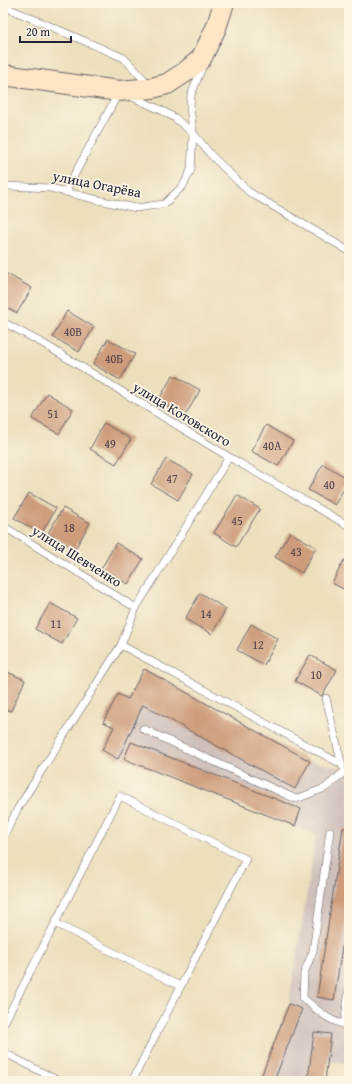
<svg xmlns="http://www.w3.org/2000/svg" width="352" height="1084" viewBox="0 0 352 1084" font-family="'Gentium Book Plus',serif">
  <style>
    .industrial { fill: #cfc0bb }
    .building { fill: #ce9c7a }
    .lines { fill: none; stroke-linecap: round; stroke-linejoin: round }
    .lane-casing { stroke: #696468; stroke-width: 8 }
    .secondary-casing { stroke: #696468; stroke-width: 22 }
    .lane { stroke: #fff; stroke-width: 7 }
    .secondary { stroke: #fde5c5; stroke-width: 20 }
    .labels { text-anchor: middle; stroke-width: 3.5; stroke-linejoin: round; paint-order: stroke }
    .number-label { font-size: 12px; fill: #4d404b }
    .street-label { font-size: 14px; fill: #22223b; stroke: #fcf5e5 }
  </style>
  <rect width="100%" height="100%" fill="#fcf5e5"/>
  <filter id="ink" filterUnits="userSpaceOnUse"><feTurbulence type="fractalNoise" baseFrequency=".025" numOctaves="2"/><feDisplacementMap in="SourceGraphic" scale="8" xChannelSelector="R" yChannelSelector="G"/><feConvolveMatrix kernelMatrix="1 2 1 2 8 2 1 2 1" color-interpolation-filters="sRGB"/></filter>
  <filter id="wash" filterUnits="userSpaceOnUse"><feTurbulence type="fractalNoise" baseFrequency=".012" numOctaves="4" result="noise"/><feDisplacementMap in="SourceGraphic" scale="16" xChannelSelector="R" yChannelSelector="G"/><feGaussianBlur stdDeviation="0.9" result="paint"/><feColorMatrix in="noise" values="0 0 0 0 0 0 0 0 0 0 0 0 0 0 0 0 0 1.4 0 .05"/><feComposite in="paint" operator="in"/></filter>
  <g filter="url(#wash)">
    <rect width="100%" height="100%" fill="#ecdfbc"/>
    <path class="industrial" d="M144,669L310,761L342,768H349V767V1063L328,1061L325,1081L309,1079L308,1081H271L261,1077L289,1004L316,835L124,759H118L102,750L113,727L103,722L118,694L128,699Z"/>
    <g id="blocks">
      <path class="building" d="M5,273L32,288L17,313L3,306V276Z
        M67,311L94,327L79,352L53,337Z
        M108,339L135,354L120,380L93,364Z
        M173,375L200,390L185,416L158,401Z
        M47,393L73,409L59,434L32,419Z
        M104,423L131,439L116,464L90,449Z
        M266,425L293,441L278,466L251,451Z
        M166,459L193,474L178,500L151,484Z
        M323,464L349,479L335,505L308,490Z
        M29,493L56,508L41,534L14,518Z
        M237,495L260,509L236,547L214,533Z
        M63,508L90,523L75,549L48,533Z
        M290,532L316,547L302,573L275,557Z
        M116,543L143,559L128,584L101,569Z
        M344,560L349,563V592L332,583Z
        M200,593L226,609L212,634L185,619Z
        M50,603L77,618L62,644L35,629Z
        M251,624L278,639L264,665L237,650Z
        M310,655L337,670L322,696L295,681Z
        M144,669L310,761L295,789L143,705L118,759L102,750L114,727L103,722L118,694L128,699Z
        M3,670L25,680L11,711L3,708Z
        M131,742L301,809L295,826L124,759Z
        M343,828L349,829V901L334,1000L317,997Z
        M289,1004L302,1009L274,1081H271L261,1077Z
        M314,1032L331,1034L325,1081L308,1079Z"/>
    </g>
  </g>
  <g filter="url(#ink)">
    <use href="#blocks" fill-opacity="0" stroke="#696468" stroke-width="1"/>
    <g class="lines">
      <defs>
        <path id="lane" d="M3,6L124,58L149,85
          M203,65L191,95L190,106L193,133L211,155L249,192L349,251
          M3,189L8,186L50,188L98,200L136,208L164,204L183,186L191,170L193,133L175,118L161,110L128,95
          M65,192L119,92
          M3,322L44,344L229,457L349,526
          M3,526L136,608
          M121,645L341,764
          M326,698L342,766
          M143,729L296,799L325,788L344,772L349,775
          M330,831L313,951L304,973L303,998C316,1009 330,1023 349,1025
          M3,838L18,808L121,645L136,608L229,457
          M55,923L180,986
          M3,1025L120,796L246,859L132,1081
          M344,1025L349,990
          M3,1052L59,1081"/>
        <path id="secondary" d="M3,75L119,91L152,88L167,84L184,73L201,59L216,28L224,3"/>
      </defs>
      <use href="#lane" class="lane-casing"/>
      <use href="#secondary" class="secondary-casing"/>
      <use href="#lane" class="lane"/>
      <use href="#secondary" class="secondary"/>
    </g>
  </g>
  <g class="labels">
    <g class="number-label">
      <text x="73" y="336">40В</text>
      <text x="114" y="363">40Б</text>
      <text x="53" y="418">51</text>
      <text x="110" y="448">49</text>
      <text x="272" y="450">40А</text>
      <text x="172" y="483">47</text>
      <text x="329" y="489">40</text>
      <text x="237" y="525">45</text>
      <text x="69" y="532">18</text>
      <text x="296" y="556">43</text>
      <text x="206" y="618">14</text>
      <text x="56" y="628">11</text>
      <text x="258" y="649">12</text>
      <text x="316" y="679">10</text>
    </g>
    <g class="street-label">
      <text transform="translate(97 184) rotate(11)" y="5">улица Огарёва</text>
      <text transform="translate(182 414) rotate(31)" y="5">улица Котовского</text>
      <text transform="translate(77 556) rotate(32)" y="5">улица Шевченко</text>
    </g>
  </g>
  <rect width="352" height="1084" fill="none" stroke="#fcf5e5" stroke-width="16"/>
  <path d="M20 36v6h51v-6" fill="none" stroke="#22223b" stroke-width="2"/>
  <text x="26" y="36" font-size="12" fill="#22223b" stroke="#fcf5e5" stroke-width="3" paint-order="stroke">20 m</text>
</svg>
